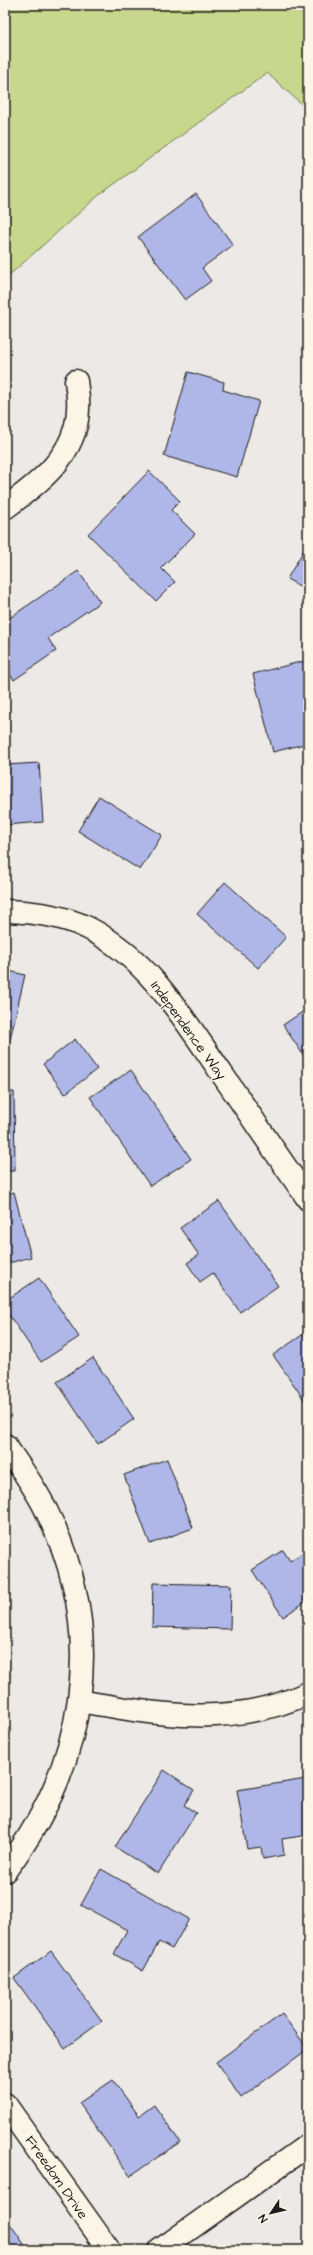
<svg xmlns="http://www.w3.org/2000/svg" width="313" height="2255" viewBox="0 0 313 2255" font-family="'Architects Daughter',sans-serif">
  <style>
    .green { fill: #c7d78b; stroke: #727a54 }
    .building { fill: #afb7e8; stroke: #1c1c1c }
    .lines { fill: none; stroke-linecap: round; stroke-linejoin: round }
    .street-casing { stroke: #1c1c1c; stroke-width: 25 }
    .street { stroke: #fcf5e5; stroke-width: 22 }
    .labels { text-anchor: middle; stroke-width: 3; stroke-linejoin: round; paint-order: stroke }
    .street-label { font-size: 14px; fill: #1c1c1c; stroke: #fcf5e5 }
  </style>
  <rect width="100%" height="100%" fill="#ede9e6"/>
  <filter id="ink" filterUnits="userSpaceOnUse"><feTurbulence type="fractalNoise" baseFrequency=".025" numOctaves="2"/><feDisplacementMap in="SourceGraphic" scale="8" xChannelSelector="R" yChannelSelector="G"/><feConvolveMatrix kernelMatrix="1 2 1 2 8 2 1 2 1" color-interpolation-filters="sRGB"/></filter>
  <g filter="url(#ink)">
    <path class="green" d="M5,5H308V110L267,73L98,196L5,279Z"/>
    <path class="building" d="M196,194L233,245L202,268L211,281L185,300L138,237Z
      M188,372L224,382L223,390L259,401L237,477L164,456Z
      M149,471L180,501L171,510L195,534L161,568L175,582L156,601L88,534Z
      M308,543V591L287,579Z
      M78,571L100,602L48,638L56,651L14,680L5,667V621Z
      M308,660V743L273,752L253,674Z
      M39,763L43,822L5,825V765Z
      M99,796L162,835L140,870L78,831Z
      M225,882L286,937L258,968L197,914Z
      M5,970L25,975L8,1048L5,1047Z
      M308,1008V1062L283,1025Z
      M75,1039L97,1069L65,1094L43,1064Z
      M131,1070L191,1159L150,1186L90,1097Z
      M5,1092H14L15,1171H5Z
      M14,1192L31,1257L5,1264V1195Z
      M219,1201L278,1286L240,1312L213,1273L200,1282L187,1263L199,1255L180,1228Z
      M39,1278L79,1337L41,1362L5,1309V1301Z
      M308,1331V1405L273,1355Z
      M93,1358L134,1419L98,1444L57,1382Z
      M167,1459L193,1528L150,1544L124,1475Z
      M308,1549V1600L283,1617L252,1570L283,1550L290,1561Z
      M153,1583L231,1585L230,1629L152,1627Z
      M5,1593L9,1606L5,1607Z
      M5,1659H7L10,1676L5,1677Z
      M164,1770L194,1790L184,1805L196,1813L158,1874L115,1847Z
      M306,1779L308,1835L282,1839L284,1855L263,1859L261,1847L247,1849L237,1790Z
      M101,1869L189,1919L172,1949L159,1942L143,1971L114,1954L127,1930L81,1905Z
      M51,1951L102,2021L65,2048L14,1978Z
      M282,2014L308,2049L241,2098L216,2062Z
      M113,2080L139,2116L154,2105L180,2142L130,2176L79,2103Z
      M5,2221L9,2227L11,2225L28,2250H5Z"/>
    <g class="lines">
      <defs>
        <path id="street" d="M5,508C38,484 77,455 78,409C79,400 77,390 76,381
          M5,911C34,912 61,915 88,928C149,959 184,1019 222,1074C251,1116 279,1158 308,1199
          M5,1445C20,1467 36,1488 47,1512C108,1634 86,1765 5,1871
          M80,1701C158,1715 233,1728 308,1693
          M5,2104L109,2250
          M160,2250L308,2145"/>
      </defs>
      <use href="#street" class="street-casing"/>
      <use href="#street" class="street"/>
    </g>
  </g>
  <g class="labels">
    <g class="street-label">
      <text transform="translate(189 1030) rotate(54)" y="5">Independence Way</text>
      <text transform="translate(57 2177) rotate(55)" y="5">Freedom Drive</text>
    </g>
  </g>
  <rect width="313" height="2255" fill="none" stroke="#fcf5e5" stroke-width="20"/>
  <rect x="10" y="10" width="293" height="2235" fill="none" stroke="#1c1c1c" stroke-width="1.5" filter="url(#ink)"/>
  <g transform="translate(271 2213) rotate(235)" stroke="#fcf5e5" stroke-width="3" paint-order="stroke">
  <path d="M0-3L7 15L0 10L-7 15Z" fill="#1c1c1c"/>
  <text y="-6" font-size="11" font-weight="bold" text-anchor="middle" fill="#1c1c1c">N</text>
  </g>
</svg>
